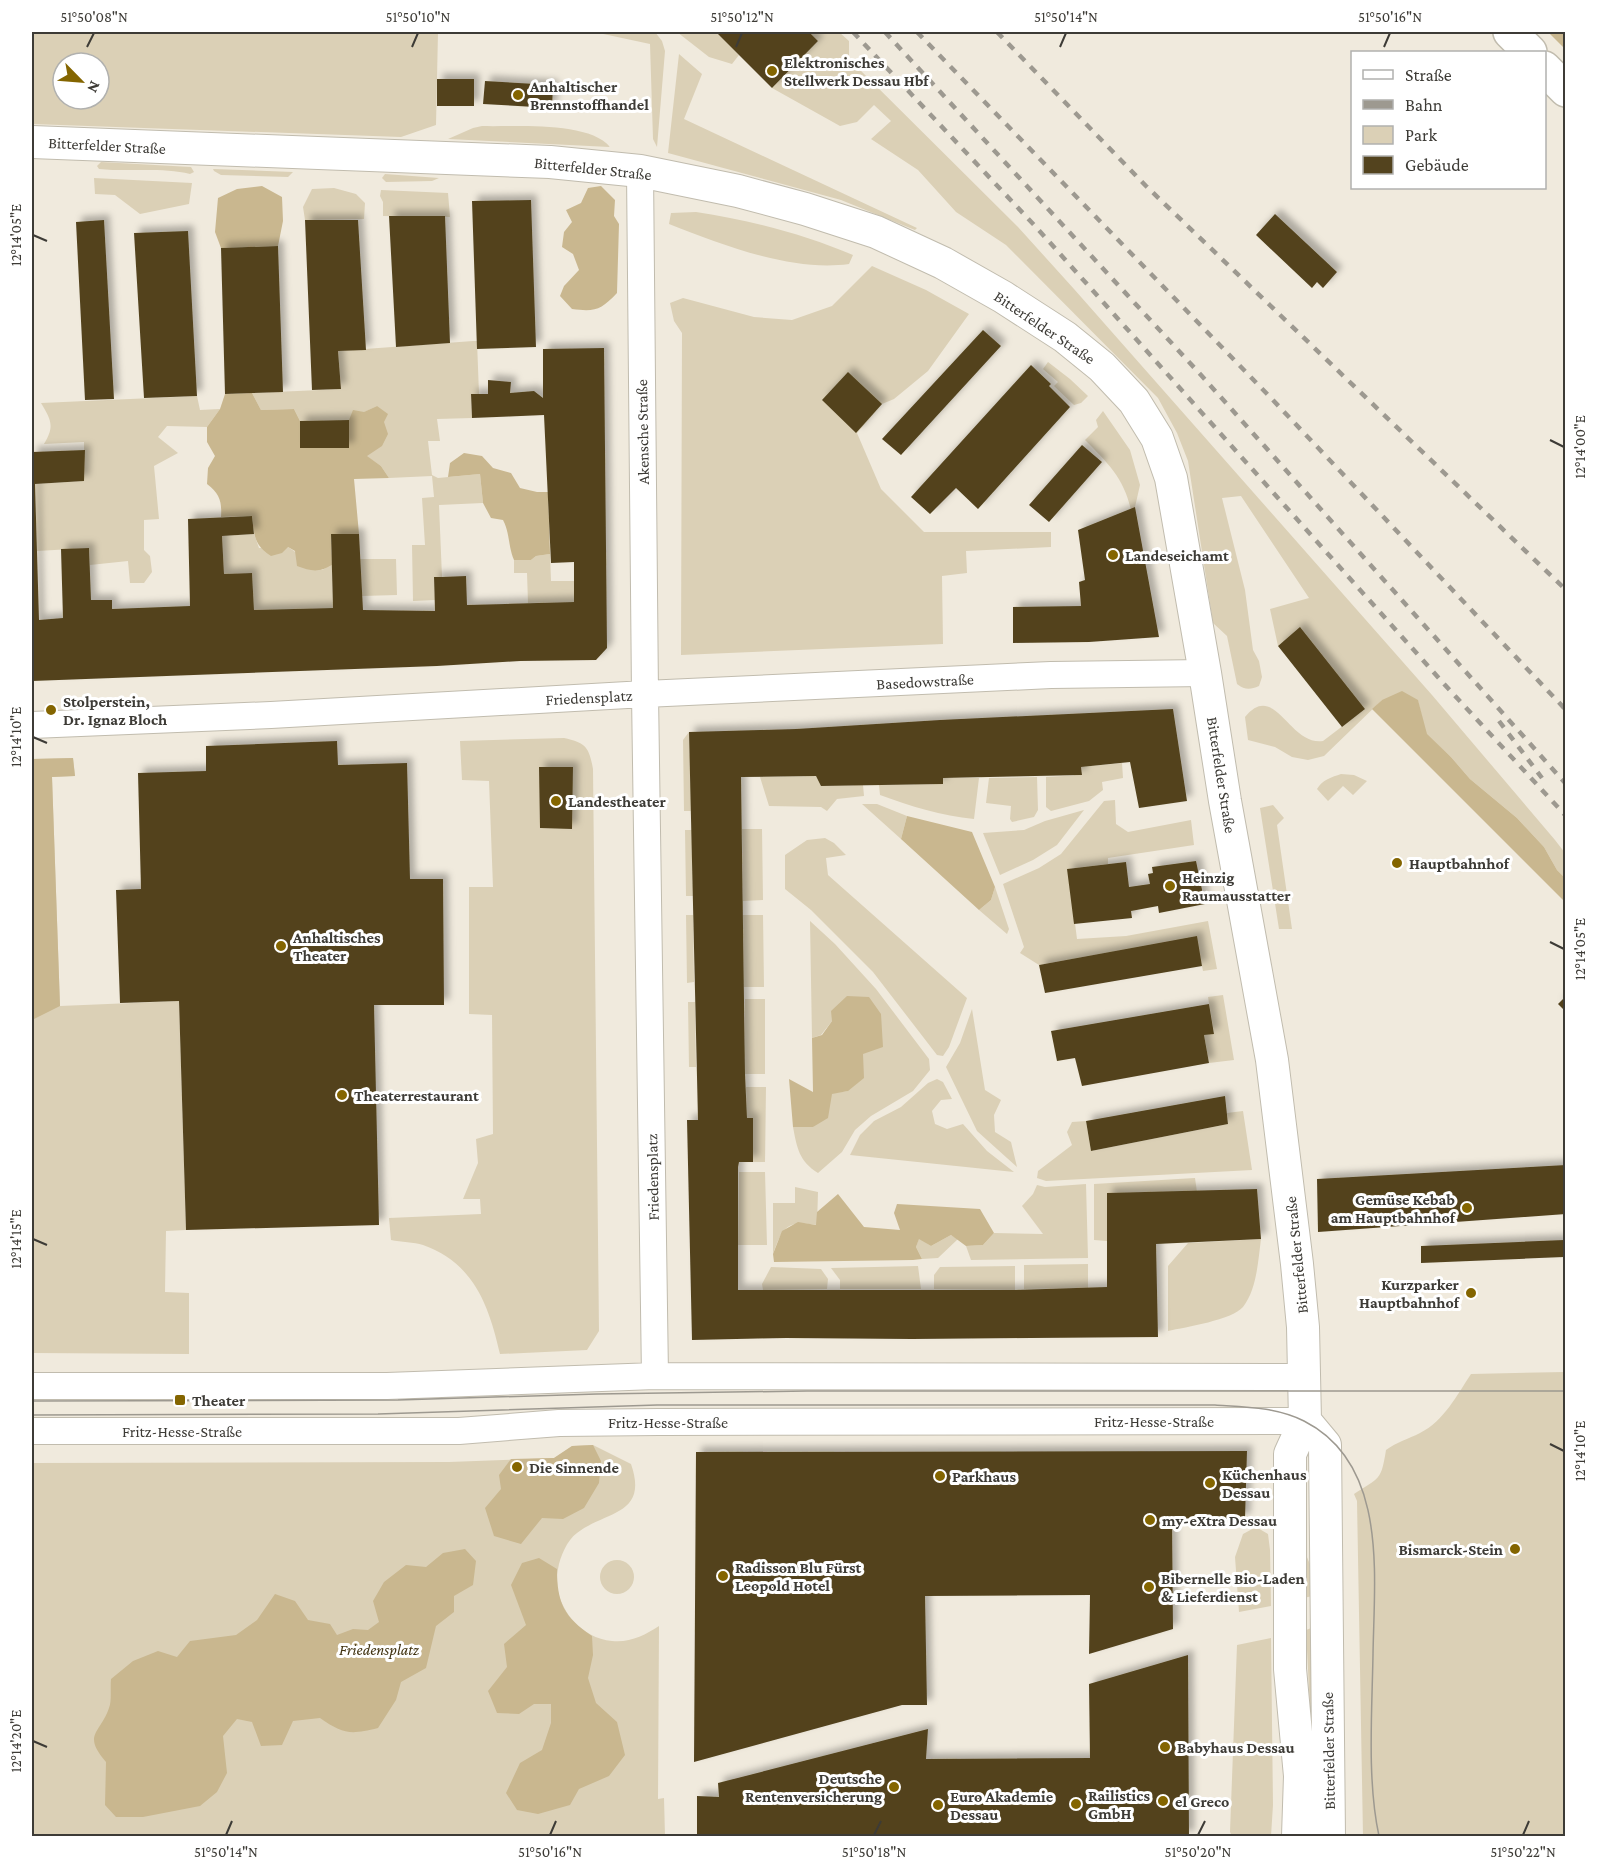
<svg xmlns="http://www.w3.org/2000/svg" width="1597" height="1868" viewBox="0 0 1597 1868" font-family="'Crimson Pro',serif">
  <style>
    .green { fill: #dbd0b6; fill-rule: evenodd }
    .forest { fill: #c9b78f }
    .building { fill: #53431e; filter: url(#shadow) }
    .lines { fill: none; stroke-linecap: round; stroke-linejoin: round }
    .minor-casing { stroke: #c1bcae; stroke-width: 28 }
    .tertiary-casing { stroke: #c1bcae; stroke-width: 34 }
    .primary-casing { stroke: #c1bcae; stroke-width: 36 }
    .minor { stroke: #fff; stroke-width: 26 }
    .tertiary { stroke: #fff; stroke-width: 32 }
    .primary { stroke: #fff; stroke-width: 33 }
    .tram { stroke: #9d9990; stroke-width: 1.5 }
    .rail { stroke: #9d9990; stroke-width: 4.5; stroke-dasharray: 8 8; stroke-linecap: butt }
    .ticks { fill: none; stroke: #3d3b36; stroke-width: 2 }
    .poi-dot { fill: #846500; stroke: #fff; stroke-width: 2 }
    .labels { text-anchor: middle; stroke-width: 6; stroke-linejoin: round; paint-order: stroke }
    .poi-label { font-size: 16px; font-weight: bold; fill: #3d3b36; stroke: #fff; text-anchor: start }
    .street-label { font-size: 16px; fill: #3d3b36; stroke: #fff }
    .park-label { font-size: 16px; font-style: italic; fill: #413311; stroke: #fff }
    .neatline { fill: none; stroke: #3d3b36; stroke-width: 2 }
    .ticks-label { font-size: 15px; text-anchor: middle; fill: #3d3b36 }
  </style>
  <defs>
    <filter id="shadow"><feDropShadow dx="5.5" dy="-5.5" stdDeviation="3" flood-color="#0004"/></filter>
  </defs>
  <rect width="100%" height="100%" fill="#f0eadd"/>
  <path class="green" d="M32,32H438L436,125L401,137L32,124ZM63,63H99V99H63Z
    M594,32H655L662,41L665,51L657,147L653,139L650,44Z
    M677,32H717L739,55L732,64L709,57Z
    M809,32H839L849,41V59L1018,227L1074,289L1432,695L1555,840L1565,853V878L1557,870L1544,847L1517,818L1470,779L1451,757L1426,734L1418,701L1382,700L1324,756L1308,760L1292,757L1275,747L1248,740L1245,717C1275,680 1289,746 1323,741L1365,709L1300,628L1278,646L1270,609L1309,598L1241,496L1222,498L1245,590L1253,650L1259,661L1262,677L1259,686C1250,690 1245,690 1237,684L1227,636L1213,623L1188,461L1177,433L1158,398L1006,245L956,212L918,170L871,139L891,121L874,105L857,122L840,126L772,88L818,41Z
    M679,54L702,74L684,119L917,228L915,230L841,200L668,153Z
    M482,126C515,127 589,121 610,147L448,139L473,128Z
    M101,162L191,167L194,172L190,174C163,167 128,172 99,169L97,166Z
    M213,169L293,172L288,177L221,175L214,171Z
    M385,174L439,178L432,181L386,182L382,178Z
    M94,178L192,183L189,204L140,214L115,195L95,194Z
    M334,188L356,194L365,203L364,219L305,220L303,207L312,189Z
    M381,190L448,193L450,217L383,216V202L380,196Z
    M696,212C749,220 803,234 853,255L849,264C791,272 723,245 669,224L671,213Z
    M872,266L926,290L969,314L928,371L894,399L882,404L857,433L881,489L924,532H1051V547L966,551L967,573L942,576L943,644L681,655L682,333L674,321L670,303L683,298L754,317L792,320L832,306Z
    M473,341H477L479,394H471L472,418L437,419L440,441H428L432,475L438,478L480,474L483,503L439,505L442,577H434L435,600L413,601L412,545H425L422,498L434,497L432,476L389,478L381,466L366,456L377,406L349,420L300,421L294,409L261,410L252,393L341,389L338,351Z
    M1048,362L1070,379L1088,396L1081,403L1074,405L1054,386L1058,382L1043,369Z
    M197,396L200,410L220,409L207,427L167,426L158,437L178,453L154,466L159,519L144,520V550L150,556L152,572L144,583H130L128,561L90,565L89,548L37,551L35,484L84,481V442L44,444C55,426 51,420 41,403Z
    M1103,411L1130,450L1140,485L1135,507L1131,510C1124,478 1107,462 1085,440L1098,427L1096,420Z
    M254,534L259,548L288,547L322,570L332,565L333,608L254,610L252,573L224,574L222,536Z
    M550,554L551,581H574V602L528,603L527,573H514V560H531L536,556Z
    M360,559H396L397,595L362,596Z
    M689,732L692,811H684L683,740Z
    M564,738C586,743 589,747 593,769L599,1331L587,1350L500,1354C489,1306 474,1263 423,1245C414,1242 401,1242 391,1240L389,1218L481,1214L480,1199H463L478,1163L476,1139L493,1134L492,1015L469,1014V887H493L489,781L462,780L460,741Z
    M73,758L75,776L52,777L60,1006L179,1001L186,1230L166,1231L165,1292L189,1293V1354L32,1353V759Z
    M1122,763L1123,778L1102,782L1103,790L1089,801L1051,811L1046,807V777L1082,775L1081,767Z
    M1341,774L1354,775L1367,781L1353,795L1343,786L1328,801L1317,789C1322,780 1332,777 1341,774Z
    M816,776L822,786L863,785L864,796L837,799L827,811L821,807L769,806L760,777Z
    M1037,777L1038,810L1034,817L1012,822L1010,819L1011,806L986,803L989,778Z
    M943,778H979L974,819C942,816 910,806 880,795L879,785L943,784Z
    M1115,800L1116,824L1128,832L1191,820L1194,845L1108,858V864L1068,869L1077,939L1126,936L1208,921L1217,969L1203,971L1196,937L1039,965L1020,953L1024,947L1003,884L1039,868L1061,854L1104,801Z
    M862,804H877L907,816L901,839Z
    M1273,805L1284,818L1277,825L1292,929H1279L1260,808Z
    M1084,810L1057,845L1033,860L1000,875L983,833L1024,830L1045,821Z
    M742,829H762L763,900L743,901Z
    M685,830H692L693,896H686Z
    M825,838L834,843L846,855L826,858L828,875L967,998L949,1047L943,1056L937,1055L873,972L811,910L785,889V855L807,840Z
    M995,887L1009,929L1007,934L979,910L991,900Z
    M686,915H693L694,982L687,983Z
    M743,915H763L764,987H744Z
    M810,921L835,944L876,989L929,1059L930,1070L913,1091L871,1116L855,1130L842,1152L818,1173C799,1161 797,1148 793,1127H813L832,1093L848,1091L832,1021L821,1035L812,1038Z
    M1223,995L1234,1060L1209,1063L1204,1035L1214,1033L1208,997Z
    M745,999H765V1074H745Z
    M688,1002H695L696,1067H689Z
    M972,1009L985,1090L1001,1100L994,1115L995,1132L1011,1142L1017,1167L977,1131L946,1067L960,1043Z
    M937,1079L943,1082L952,1099L941,1100L932,1111L935,1124L947,1129L963,1124L987,1151L1014,1172L850,1155L860,1135L874,1121L901,1107L928,1083Z
    M746,1087H766L765,1162H753V1119L747,1118Z
    M1243,1111L1252,1170L1046,1181L1037,1178L1038,1171L1072,1145L1067,1132L1072,1122L1086,1121L1091,1151L1228,1124L1227,1113Z
    M739,1172H765L767,1245H738Z
    M1195,1178L1197,1192L1108,1193L1107,1241L1094,1240V1184Z
    M1086,1184L1088,1258L971,1260L966,1246L983,1245L994,1233L1043,1234L1022,1206L1033,1194L1037,1185L1045,1187Z
    M795,1187L818,1192L817,1225C786,1220 783,1227 773,1254V1203H795Z
    M951,1235L958,1239L938,1258L922,1259L916,1247L919,1238L931,1246Z
    M1261,1239C1258,1261 1257,1289 1243,1307C1232,1320 1186,1327 1168,1331V1266L1188,1243Z
    M1088,1264V1288L1024,1289V1265Z
    M918,1266L921,1289H840V1280L831,1268Z
    M1015,1266V1290L934,1289V1275L940,1267Z
    M771,1267L821,1269L828,1279L827,1289L763,1290L762,1284Z
    M1565,1372V1836H1363L1357,1501L1354,1494C1380,1477 1381,1481 1386,1450C1397,1442 1408,1439 1420,1433C1444,1421 1457,1395 1471,1374Z
    M593,1445L631,1464C649,1516 605,1511 577,1533C567,1540 560,1557 558,1569C551,1602 578,1638 612,1641C630,1643 645,1635 659,1626L658,1799L664,1798L665,1836H32V1463L449,1462L554,1458L572,1446Z
    M1256,1527L1268,1534L1270,1550L1271,1606L1239,1612L1235,1557L1243,1534Z
    M1304,1550L1314,1574L1316,1595L1304,1598Z
    M600 1577a17 17 0 1 1 34 0a17 17 0 1 1-34 0Z
    M1317,1626L1313,1768L1306,1630Z
    M1271,1638L1273,1805L1271,1836H1232L1230,1832L1237,1645Z"/>
  <path class="forest" d="M1548,32H1565V49Z
    M262,186L282,197L283,221L278,246L221,248L215,232L218,198L237,189Z
    M601,186L615,200L614,216L619,224L617,293C601,310 595,312 572,309L560,296L564,286L579,270L573,254L562,247L564,232L572,222L566,210L581,203L588,188Z
    M252,393L261,410L294,409L300,421L301,448H348L349,420L353,410L364,412L377,406L388,414L384,422L388,434L382,446L367,456L381,466L389,478L354,479L359,534H331L332,565C318,573 311,571 297,566L295,551L288,547L282,553L271,556C254,545 254,535 252,516L221,517C222,502 220,494 207,484L208,468L215,456L207,442V427L220,409L225,394Z
    M464,453L482,456L493,468L511,473L520,488L537,492H548L550,554L536,556L531,560H514C508,546 510,533 503,520L491,518L483,503L480,474L448,477L450,463Z
    M1402,691L1418,700L1427,734L1451,757L1470,779L1517,818L1544,847L1557,870L1565,878V902L1372,709L1382,700Z
    M73,758L75,776L52,777L60,1006L32,1020V759Z
    M907,816L972,832L995,887L991,900L979,910L901,839Z
    M847,996L869,997L881,1014L883,1047L863,1054L864,1078L848,1091L832,1094L828,1118L813,1127H793L789,1079L813,1092L812,1038L822,1035L832,1021L831,1011Z
    M838,1194L864,1227L900,1230L894,1213L897,1204L980,1209L994,1233L983,1245L966,1246L951,1235L931,1246L919,1239L916,1247L922,1259L913,1260L774,1262L773,1254L782,1231L798,1222L816,1225L817,1212Z
    M593,1445L601,1461L599,1483L584,1508L563,1519L542,1518L521,1544L494,1536L485,1508L501,1489L499,1475L511,1459L554,1458L572,1446Z
    M465,1549L476,1561L473,1585L454,1596V1612L436,1626L426,1668L401,1682L396,1700L378,1728C350,1735 343,1734 320,1718L293,1721L282,1745L261,1746L252,1722L237,1719L223,1736L227,1773L217,1792L200,1806L143,1817H116L105,1805L106,1762C82,1734 100,1734 109,1708C112,1700 110,1688 111,1679L133,1661L158,1651L177,1657L190,1641L236,1635L257,1620L275,1594L295,1601L308,1620L330,1624L337,1635L353,1629L368,1630L379,1622L373,1601L384,1582L406,1565L426,1567L443,1553Z
    M539,1558L557,1569C557,1603 564,1617 592,1636L593,1655L588,1678L596,1703L617,1722L625,1755L609,1776L579,1789L570,1805L538,1814L517,1810L506,1793L520,1763L542,1750L551,1723V1704H534L519,1714L497,1713L488,1691L507,1667L504,1644L526,1625L511,1585L522,1563Z"/>
  <path class="building" d="M716,32H809L818,41L772,88Z
    M437,79H474V106H437Z
    M485,81L553,85L552,108L483,104Z
    M531,200L536,347L477,349L472,201Z
    M1275,214L1337,272L1323,288L1317,282L1312,288L1256,235Z
    M389,216H445L450,343L396,347Z
    M104,220L114,399L85,400L76,222Z
    M305,220H358L366,350L338,351L341,389L312,390Z
    M188,231L197,396L144,398L134,233Z
    M278,246L283,392L225,394L221,248Z
    M983,330L1001,346L901,455L882,439Z
    M604,348L607,648L596,660L520,661L437,666L32,681V452L85,450L84,481L35,484L39,620L63,618L61,549L89,548L91,600H112V609L190,606L188,519L252,516L254,534L222,536L224,574L252,573L254,610L333,608L331,534H359L363,610L435,611L434,577H442L466,576L467,605L574,602V562L551,563L544,415L472,418L471,394H488V380L511,382L510,393L534,391L543,398V349Z
    M1031,365L1051,384L1049,386L1070,407L978,509L956,488L930,514L911,497Z
    M848,372L882,404L856,433L822,400Z
    M349,420V448H300V421Z
    M1082,445L1102,462L1049,522L1029,505Z
    M1135,507L1159,637L1089,642L1013,643V607L1081,606L1079,582L1085,580L1078,530Z
    M1300,627L1365,709L1342,727L1278,646Z
    M1173,709L1187,801L1139,808L1130,762L1081,767L1082,775L943,778V784L821,786L816,776L741,777L745,1074L747,1118H753V1162H739L738,1167V1290H1015L1107,1287V1193L1257,1189L1261,1239L1156,1244L1158,1337L912,1339L786,1338L692,1340L687,1120H698L689,732L796,729L940,720Z
    M337,741L338,765L407,763L410,879H443L444,1005H374L379,1225L186,1230L179,1001L120,1003L116,890L141,889L138,773L206,771V746Z
    M539,767H573L572,829L540,828Z
    M1196,861L1205,904L1159,913L1158,906L1131,911L1132,918L1074,924L1067,869L1126,862L1129,887L1150,884L1148,874L1153,873L1152,867Z
    M1197,936L1202,966L1045,993L1039,965Z
    M1566,996V1012L1558,1004Z
    M1209,1004L1214,1034L1204,1035L1209,1063L1082,1086L1075,1058L1057,1061L1051,1031Z
    M1225,1096L1228,1124L1091,1151L1086,1121Z
    M1566,1165V1214L1318,1232L1317,1179Z
    M1564,1240V1257L1421,1263V1246Z
    M1247,1451L1245,1519L1172,1521L1173,1629L1089,1654L1090,1595L925,1596L927,1705H902L694,1762L696,1452Z
    M1188,1655L1189,1836H697V1796L719,1797L718,1783L928,1729L926,1759L1090,1758L1089,1684Z"/>
  <g class="lines">
    <defs>
      <path id="minor" d="M640,171L645,694L1051,675L1205,673
        M32,725L271,715L645,694L655,1376
        M32,1386H387L655,1376L1303,1377
        M32,1431H459L559,1423L659,1422L1305,1421"/>
      <path id="tertiary" d="M32,142L550,162L640,171L738,191L805,209L876,232L943,263L1003,297L1065,337L1102,367L1134,401L1157,438L1171,478L1205,673L1225,801L1272,1060L1297,1264L1303,1327L1305,1421L1290,1454V1669L1300,1776L1298,1836
        M1305,1421L1325,1445L1329,1836"/>
      <path id="primary" d="M1510,32L1530,52
        M1544,68L1566,90"/>
    </defs>
    <use href="#minor" class="minor-casing"/>
    <use href="#tertiary" class="tertiary-casing"/>
    <use href="#primary" class="primary-casing"/>
    <use href="#minor" class="minor"/>
    <use href="#tertiary" class="tertiary"/>
    <use href="#primary" class="primary"/>
    <path class="tram" d="M32,1401L398,1400L597,1394L807,1391H1566
      M32,1415L378,1414L657,1405H1215C1245,1407 1276,1407 1304,1421C1389,1464 1374,1577 1373,1655C1372,1712 1367,1781 1379,1836"/>
    <path class="rail" d="M853,32L1036,227L1445,685L1566,816
      M885,32L1201,375L1566,784
      M917,32L1270,397L1566,710
      M997,32L1146,186L1566,590
      M1499,721L1542,778"/>
  </g>
  <path class="ticks" d="M87,47L94,33M412,47L418,33M736,47L742,33M1060,47L1066,33M1384,47L1390,33M33,235L47,241M1550,440L1564,447M33,737L47,743M1550,942L1564,949M33,1239L47,1245M1550,1444L1564,1451M33,1741L47,1747M226,1835L232,1821M550,1835L556,1821M874,1835L881,1821M1198,1835L1205,1821M1523,1835L1529,1821"/>
  <g class="poi-dot">
    <circle cx="772" cy="71" r="6"/>
    <circle cx="518" cy="95" r="6"/>
    <circle cx="1113" cy="555" r="6"/>
    <circle cx="51" cy="710" r="6"/>
    <circle cx="556" cy="801" r="6"/>
    <circle cx="1397" cy="863" r="6"/>
    <circle cx="1170" cy="886" r="6"/>
    <circle cx="281" cy="946" r="6"/>
    <circle cx="342" cy="1095" r="6"/>
    <circle cx="1467" cy="1208" r="6"/>
    <circle cx="1471" cy="1293" r="6"/>
    <rect x="174" y="1394" width="12" height="12" rx="3"/>
    <circle cx="517" cy="1467" r="6"/>
    <circle cx="940" cy="1476" r="6"/>
    <circle cx="1210" cy="1483" r="6"/>
    <circle cx="1150" cy="1520" r="6"/>
    <circle cx="1515" cy="1549" r="6"/>
    <circle cx="723" cy="1576" r="6"/>
    <circle cx="1149" cy="1587" r="6"/>
    <circle cx="1165" cy="1747" r="6"/>
    <circle cx="894" cy="1787" r="6"/>
    <circle cx="1163" cy="1801" r="6"/>
    <circle cx="1076" cy="1804" r="6"/>
    <circle cx="938" cy="1805" r="6"/>
  </g>
  <g class="labels">
    <g class="poi-label">
      <text x="784" y="68">Elektronisches<tspan x="784" dy="18">Stellwerk Dessau Hbf</tspan></text>
      <text x="530" y="92">Anhaltischer<tspan x="530" dy="18">Brennstoffhandel</tspan></text>
      <text x="1125" y="561">Landeseichamt</text>
      <text x="63" y="707">Stolperstein,<tspan x="63" dy="18">Dr. Ignaz Bloch</tspan></text>
      <text x="568" y="807">Landestheater</text>
      <text x="1409" y="869">Hauptbahnhof</text>
      <text x="1182" y="883">Heinzig<tspan x="1182" dy="18">Raumausstatter</tspan></text>
      <text x="293" y="943">Anhaltisches<tspan x="293" dy="18">Theater</tspan></text>
      <text x="354" y="1101">Theaterrestaurant</text>
      <text x="1455" y="1205" text-anchor="end">Gemüse Kebab<tspan x="1455" dy="18">am Hauptbahnhof</tspan></text>
      <text x="1459" y="1290" text-anchor="end">Kurzparker<tspan x="1459" dy="18">Hauptbahnhof</tspan></text>
      <text x="192" y="1406">Theater</text>
      <text x="529" y="1473">Die Sinnende</text>
      <text x="1222" y="1480">Küchenhaus<tspan x="1222" dy="18">Dessau</tspan></text>
      <text x="952" y="1482">Parkhaus</text>
      <text x="1162" y="1526">my-eXtra Dessau</text>
      <text x="1503" y="1555" text-anchor="end">Bismarck-Stein</text>
      <text x="735" y="1573">Radisson Blu Fürst<tspan x="735" dy="18">Leopold Hotel</tspan></text>
      <text x="1161" y="1584">Bibernelle Bio-Laden<tspan x="1161" dy="18">&amp; Lieferdienst</tspan></text>
      <text x="1177" y="1753">Babyhaus Dessau</text>
      <text x="882" y="1784" text-anchor="end">Deutsche<tspan x="882" dy="18">Rentenversicherung</tspan></text>
      <text x="1088" y="1801">Railistics<tspan x="1088" dy="18">GmbH</tspan></text>
      <text x="950" y="1802">Euro Akademie<tspan x="950" dy="18">Dessau</tspan></text>
      <text x="1175" y="1807">el Greco</text>
    </g>
    <g class="street-label">
      <text transform="translate(107 145) rotate(3)" y="6">Bitterfelder Straße</text>
      <text transform="translate(593 168) rotate(6)" y="6">Bitterfelder Straße</text>
      <text transform="translate(1045 327) rotate(34)" y="6">Bitterfelder Straße</text>
      <text transform="translate(642 432) rotate(-91)" y="6">Akensche Straße</text>
      <text transform="translate(925 681) rotate(-3)" y="6">Basedowstraße</text>
      <text transform="translate(589 697) rotate(-3)" y="6">Friedensplatz</text>
      <text transform="translate(1222 775) rotate(81)" y="6">Bitterfelder Straße</text>
      <text transform="translate(652 1177) rotate(-91)" y="6">Friedensplatz</text>
      <text transform="translate(1296 1255) rotate(-96)" y="6">Bitterfelder Straße</text>
      <text x="1154" y="1427">Fritz-Hesse-Straße</text>
      <text x="668" y="1428">Fritz-Hesse-Straße</text>
      <text x="182" y="1437">Fritz-Hesse-Straße</text>
      <text transform="translate(1328 1751) rotate(-91)" y="6">Bitterfelder Straße</text>
    </g>
    <g class="park-label">
      <text x="379" y="1655">Friedensplatz</text>
    </g>
  </g>
  <rect width="1597" height="1868" fill="none" stroke="#ffffff" stroke-width="66"/>
  <rect x="1351" y="51" width="195" height="138" fill="#ffffff" stroke="#b1b1af" stroke-width="1.5"/>
  <rect x="1363" y="70" width="30" height="9" fill="#ffffff" stroke="#b1b1af" stroke-width="1.5"/>
  <text x="1405" y="81" font-size="18" fill="#3d3b36">Straße</text>
  <rect x="1363" y="100" width="30" height="9" fill="#9d9990" stroke="#b1b1af" stroke-width="1.5"/>
  <text x="1405" y="111" font-size="18" fill="#3d3b36">Bahn</text>
  <rect x="1363" y="126" width="30" height="18" fill="#dbd0b6" stroke="#b1b1af" stroke-width="1.5"/>
  <text x="1405" y="141" font-size="18" fill="#3d3b36">Park</text>
  <rect x="1363" y="156" width="30" height="18" fill="#53431e" stroke="#b1b1af" stroke-width="1.5"/>
  <text x="1405" y="171" font-size="18" fill="#3d3b36">Gebäude</text>
  <g transform="translate(81 81) rotate(115)"><circle r="28" fill="#ffffff" stroke="#b1b1af" stroke-width="1.5"/>
  <path d="M0-4.5L10 22L0 15L-10 22Z" fill="#846500"/>
  <text y="-9" font-size="16" font-weight="bold" text-anchor="middle" fill="#3d3b36">N</text>
  </g>
  <rect x="33" y="33" width="1531" height="1802" class="neatline"/>
  <g class="ticks-label">
    <text x="94" y="22">51°50'08"N</text>
    <text x="418" y="22">51°50'10"N</text>
    <text x="742" y="22">51°50'12"N</text>
    <text x="1066" y="22">51°50'14"N</text>
    <text x="1390" y="22">51°50'16"N</text>
    <text transform="translate(16 235) rotate(-90)" y="5">12°14'05"E</text>
    <text transform="translate(1580 447) rotate(-90)" y="5">12°14'00"E</text>
    <text transform="translate(16 737) rotate(-90)" y="5">12°14'10"E</text>
    <text transform="translate(1580 949) rotate(-90)" y="5">12°14'05"E</text>
    <text transform="translate(16 1239) rotate(-90)" y="5">12°14'15"E</text>
    <text transform="translate(1580 1451) rotate(-90)" y="5">12°14'10"E</text>
    <text transform="translate(16 1741) rotate(-90)" y="5">12°14'20"E</text>
    <text x="226" y="1857">51°50'14"N</text>
    <text x="550" y="1857">51°50'16"N</text>
    <text x="874" y="1857">51°50'18"N</text>
    <text x="1198" y="1857">51°50'20"N</text>
    <text x="1523" y="1857">51°50'22"N</text>
  </g>
</svg>
